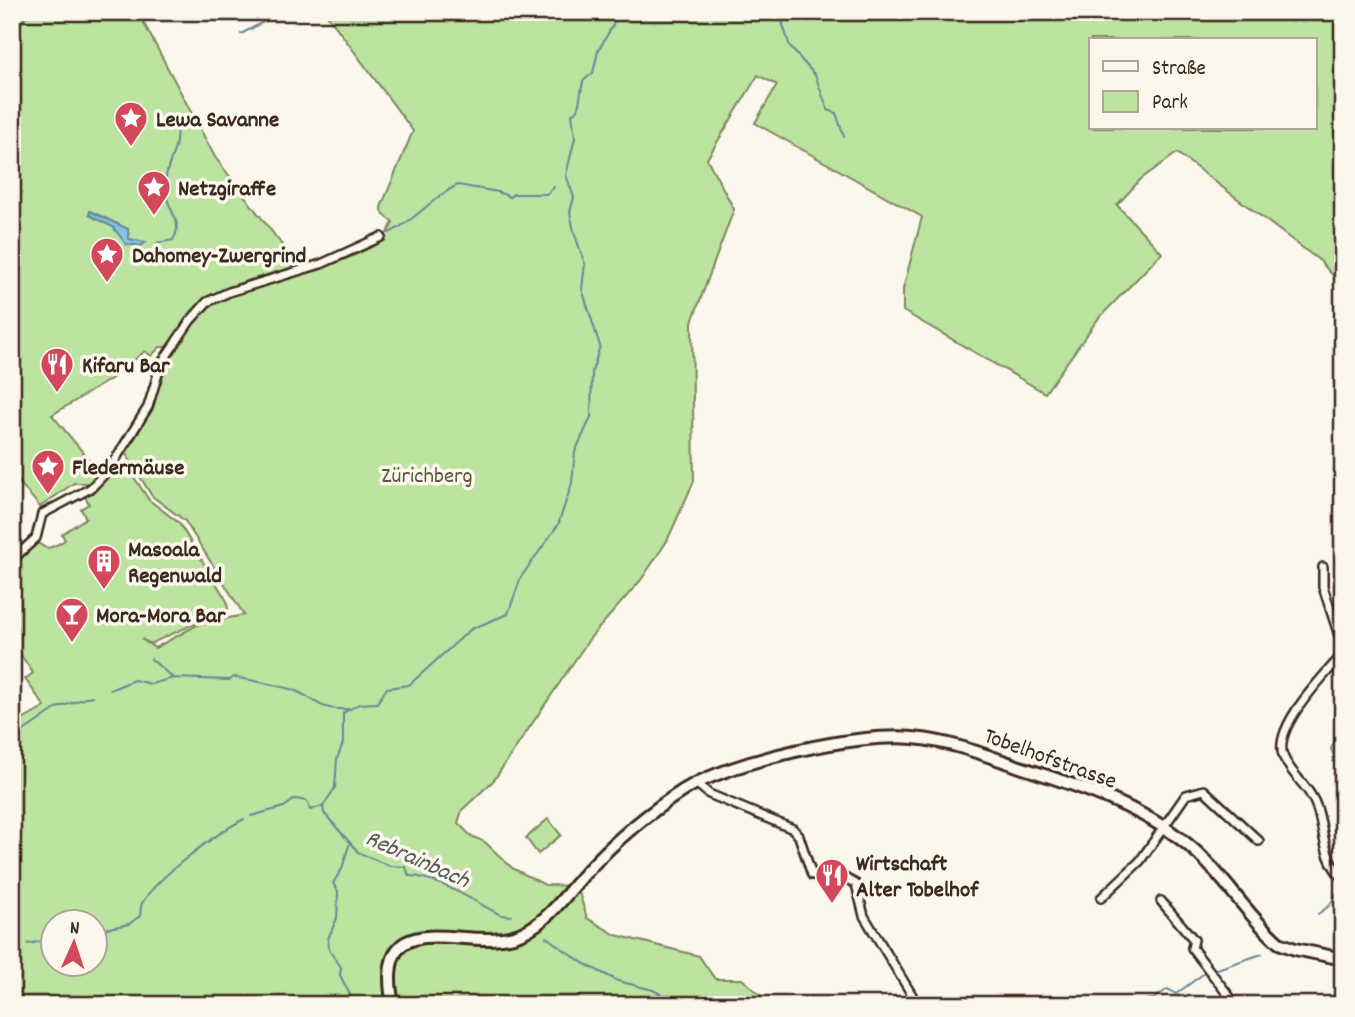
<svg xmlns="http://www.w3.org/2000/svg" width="1355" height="1017" viewBox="0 0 1355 1017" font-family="Dekko,sans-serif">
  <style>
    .green { fill: #bce39f; stroke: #7c865e; stroke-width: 2; fill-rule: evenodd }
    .water { fill: #86c4e6; stroke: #688696; stroke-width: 2 }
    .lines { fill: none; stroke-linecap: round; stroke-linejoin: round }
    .stream { stroke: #688696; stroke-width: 2 }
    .minor-casing { stroke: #3b2a1e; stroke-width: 12 }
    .secondary-casing { stroke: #3b2a1e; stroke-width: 16 }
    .minor { stroke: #fbf7ec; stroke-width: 7 }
    .secondary { stroke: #fbf7ec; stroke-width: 10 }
    .labels { text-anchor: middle; stroke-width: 7; stroke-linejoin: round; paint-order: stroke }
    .poi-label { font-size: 23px; font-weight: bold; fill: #3b2a1e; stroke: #fbf7ec; text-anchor: start }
    .park-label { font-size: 23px; fill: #5b583e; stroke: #fbf7ec }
    .street-label { font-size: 23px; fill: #3b2a1e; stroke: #fbf7ec }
    .water-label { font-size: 24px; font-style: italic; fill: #52585a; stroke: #fbf7ec }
  </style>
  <rect width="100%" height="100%" fill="#fbf7ec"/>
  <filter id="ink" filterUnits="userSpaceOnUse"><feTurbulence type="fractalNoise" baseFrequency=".0143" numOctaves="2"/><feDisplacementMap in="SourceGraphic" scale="14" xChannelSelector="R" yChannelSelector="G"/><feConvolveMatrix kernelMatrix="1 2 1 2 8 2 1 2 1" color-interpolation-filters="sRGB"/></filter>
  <g filter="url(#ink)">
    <path class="green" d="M12,12H28L21,22L30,12H138L215,157L298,266C232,286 206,286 167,347H160L151,356L145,351L111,379L52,415L101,474L96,480L100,485L118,465L128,468L149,500L179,523L227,601L228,609C225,612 164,636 151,644L141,639L155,648L199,624L244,615L185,521L152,496L126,454L151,410L163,366L198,316L221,298C260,286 352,264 381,240C387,235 390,229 393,222L384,215L381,207L413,131L325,12H1343V287L1320,261L1177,153L1141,179L1117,205L1162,253L1098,319L1045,393L903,311V289L922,217L755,123L777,85L758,75L707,159L734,209L692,322L694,481L667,541L641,580L590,638L494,780L462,810L458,823L471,836L485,842L512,868L545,885L577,886L587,918L616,935L699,956L715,979H742L772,1005H12V726L45,707L25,679L33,673L12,642V563L37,542C48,552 53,547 65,540L62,534L86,518L81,509L89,504L84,495L95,490L91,483H74L40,507L12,474ZM1091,40H1315V128H1091ZM52,922H94V964H52Z
      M548,819L561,835L538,854L526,838Z"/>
    <path class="water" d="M90,211L128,229L129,239L146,242L141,246L126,244L113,227L89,215Z"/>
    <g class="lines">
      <path class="stream" d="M779,12L790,47L815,75L828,110L836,113L844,137
        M241,34L267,20L271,12
        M389,233C414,222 432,197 458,185L498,192L510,197L513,194H547L554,187
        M157,243L173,240C184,222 169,212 166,194C163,176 170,164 175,147C178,136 176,125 174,114
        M151,659L173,678
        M110,690L134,680L151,684L173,678L229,680L234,677C253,681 274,684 293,690C318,699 317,711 349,709
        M12,739L57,708L92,696
        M1343,739L1335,741L1331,749L1343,774
        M251,816L284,807L295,799L307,801L310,810L323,806
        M349,845L342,869L333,883L338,891L337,918L328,939L329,950L341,967L340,975L355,1005
        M1318,914L1329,906L1342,885
        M512,916L501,915C477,903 433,875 409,876L406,867L390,866L359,853L324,813L323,806L335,788L337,759L343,743V713L359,704L377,703L387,688L409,685L471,629L508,614L521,577L558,525L572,483L575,452L591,417L592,372L600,346L582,289L585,264L574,232L570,212L574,197L566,175L575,138L572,114L578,109L583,81L593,73L598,51L613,25L615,12
        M94,931L129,924L140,916C141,910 140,904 144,900C161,874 217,833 244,819
        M546,937L583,963L618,981L653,990L681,1005
        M28,944L52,939
        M12,947L21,946
        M1214,970L1262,954
        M1108,1005L1153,999L1168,989L1176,994L1203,974"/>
      <defs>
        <path id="minor" d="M12,560L36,538L42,514L91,488L110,468L148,407L161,364L190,321L207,302L229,292L321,264L381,237
          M1323,567V587L1343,648
          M1343,654C1324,676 1270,729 1284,758C1293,777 1310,787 1317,808C1325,832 1323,860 1343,878
          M696,783L709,794L793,829L799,836L812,875L843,877L856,884L864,916L912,995
          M1101,898L1140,861L1186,795L1204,790L1259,841
          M1161,901L1194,940L1192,948L1236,1005"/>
        <path id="secondary" d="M393,1005C371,894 472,958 524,932C552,918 568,891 589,869C616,840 651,811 684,790C731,761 859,732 913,738C949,741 983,754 1017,766C1076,785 1139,805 1187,844C1223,873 1245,914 1279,943L1295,949L1343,959"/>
      </defs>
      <use href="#minor" class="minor-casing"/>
      <use href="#secondary" class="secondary-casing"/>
      <use href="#minor" class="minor"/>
      <use href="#secondary" class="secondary"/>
    </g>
  </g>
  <defs>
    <symbol id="sight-pin" viewBox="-11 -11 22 30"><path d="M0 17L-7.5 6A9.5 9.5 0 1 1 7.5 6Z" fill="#d1495b" stroke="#fbf7ec"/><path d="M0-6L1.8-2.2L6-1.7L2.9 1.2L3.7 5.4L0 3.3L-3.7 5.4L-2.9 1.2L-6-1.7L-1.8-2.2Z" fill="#fff"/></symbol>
    <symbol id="restaurant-pin" viewBox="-11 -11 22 30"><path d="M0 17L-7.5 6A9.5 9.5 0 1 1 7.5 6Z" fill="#d1495b" stroke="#fbf7ec"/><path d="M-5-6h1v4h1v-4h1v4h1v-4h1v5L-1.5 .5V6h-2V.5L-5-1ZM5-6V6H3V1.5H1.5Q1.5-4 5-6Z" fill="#fff"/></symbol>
    <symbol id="building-pin" viewBox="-11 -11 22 30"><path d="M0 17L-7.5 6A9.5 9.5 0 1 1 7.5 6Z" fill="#d1495b" stroke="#fbf7ec"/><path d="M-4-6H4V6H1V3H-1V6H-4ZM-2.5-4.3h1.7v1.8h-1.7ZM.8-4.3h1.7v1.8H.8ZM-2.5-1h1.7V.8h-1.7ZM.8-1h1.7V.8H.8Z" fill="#fff"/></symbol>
    <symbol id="bar-pin" viewBox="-11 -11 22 30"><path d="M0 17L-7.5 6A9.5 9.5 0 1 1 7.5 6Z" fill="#d1495b" stroke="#fbf7ec"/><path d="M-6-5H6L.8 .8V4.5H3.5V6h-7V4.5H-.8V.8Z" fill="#fff"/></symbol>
  </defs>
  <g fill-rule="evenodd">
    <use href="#sight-pin" x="112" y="99" width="38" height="52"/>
    <use href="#sight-pin" x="135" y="168" width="38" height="52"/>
    <use href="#sight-pin" x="88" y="235" width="38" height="52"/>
    <use href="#restaurant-pin" x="38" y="345" width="38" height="52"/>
    <use href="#sight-pin" x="29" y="447" width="38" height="52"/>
    <use href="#building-pin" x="85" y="542" width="38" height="52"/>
    <use href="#bar-pin" x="53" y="595" width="38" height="52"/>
    <use href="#restaurant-pin" x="813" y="856" width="38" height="52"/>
  </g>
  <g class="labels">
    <g class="poi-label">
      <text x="156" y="126">Lewa Savanne</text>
      <text x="178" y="195">Netzgiraffe</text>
      <text x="132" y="262">Dahomey-Zwergrind</text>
      <text x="82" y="372">Kifaru Bar</text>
      <text x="72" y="474">Fledermäuse</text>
      <text x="128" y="556">Masoala<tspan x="128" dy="26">Regenwald</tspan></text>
      <text x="96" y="622">Mora-Mora Bar</text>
      <text x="856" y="870">Wirtschaft<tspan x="856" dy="26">Alter Tobelhof</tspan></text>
    </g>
    <g class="park-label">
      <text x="427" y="482">Zürichberg</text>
    </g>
    <g class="street-label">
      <text transform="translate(1051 757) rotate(20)" y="8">Tobelhofstrasse</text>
    </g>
    <g class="water-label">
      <text transform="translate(418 858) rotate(24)" y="8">Rebrainbach</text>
    </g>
  </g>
  <rect width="1355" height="1017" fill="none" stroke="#fbf7ec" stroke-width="42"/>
  <rect x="21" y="21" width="1313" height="975" fill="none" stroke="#3b2a1e" stroke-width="2.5" filter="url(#ink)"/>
  <rect x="1089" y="38" width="228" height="91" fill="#fbf7ec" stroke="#aea59a" stroke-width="2"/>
  <rect x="1103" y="61" width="35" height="10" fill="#fbf7ec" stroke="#aea59a" stroke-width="2"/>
  <text x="1152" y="74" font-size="21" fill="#3b2a1e">Straße</text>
  <rect x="1103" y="91" width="35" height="21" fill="#bce39f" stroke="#aea59a" stroke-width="2"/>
  <text x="1152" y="108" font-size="21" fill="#3b2a1e">Park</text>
  <g transform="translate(74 943) rotate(3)"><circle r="33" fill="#fbf7ec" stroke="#aea59a" stroke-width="2"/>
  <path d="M0-5L12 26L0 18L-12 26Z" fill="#d1495b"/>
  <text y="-10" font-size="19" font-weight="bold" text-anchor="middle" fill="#3b2a1e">N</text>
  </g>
</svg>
